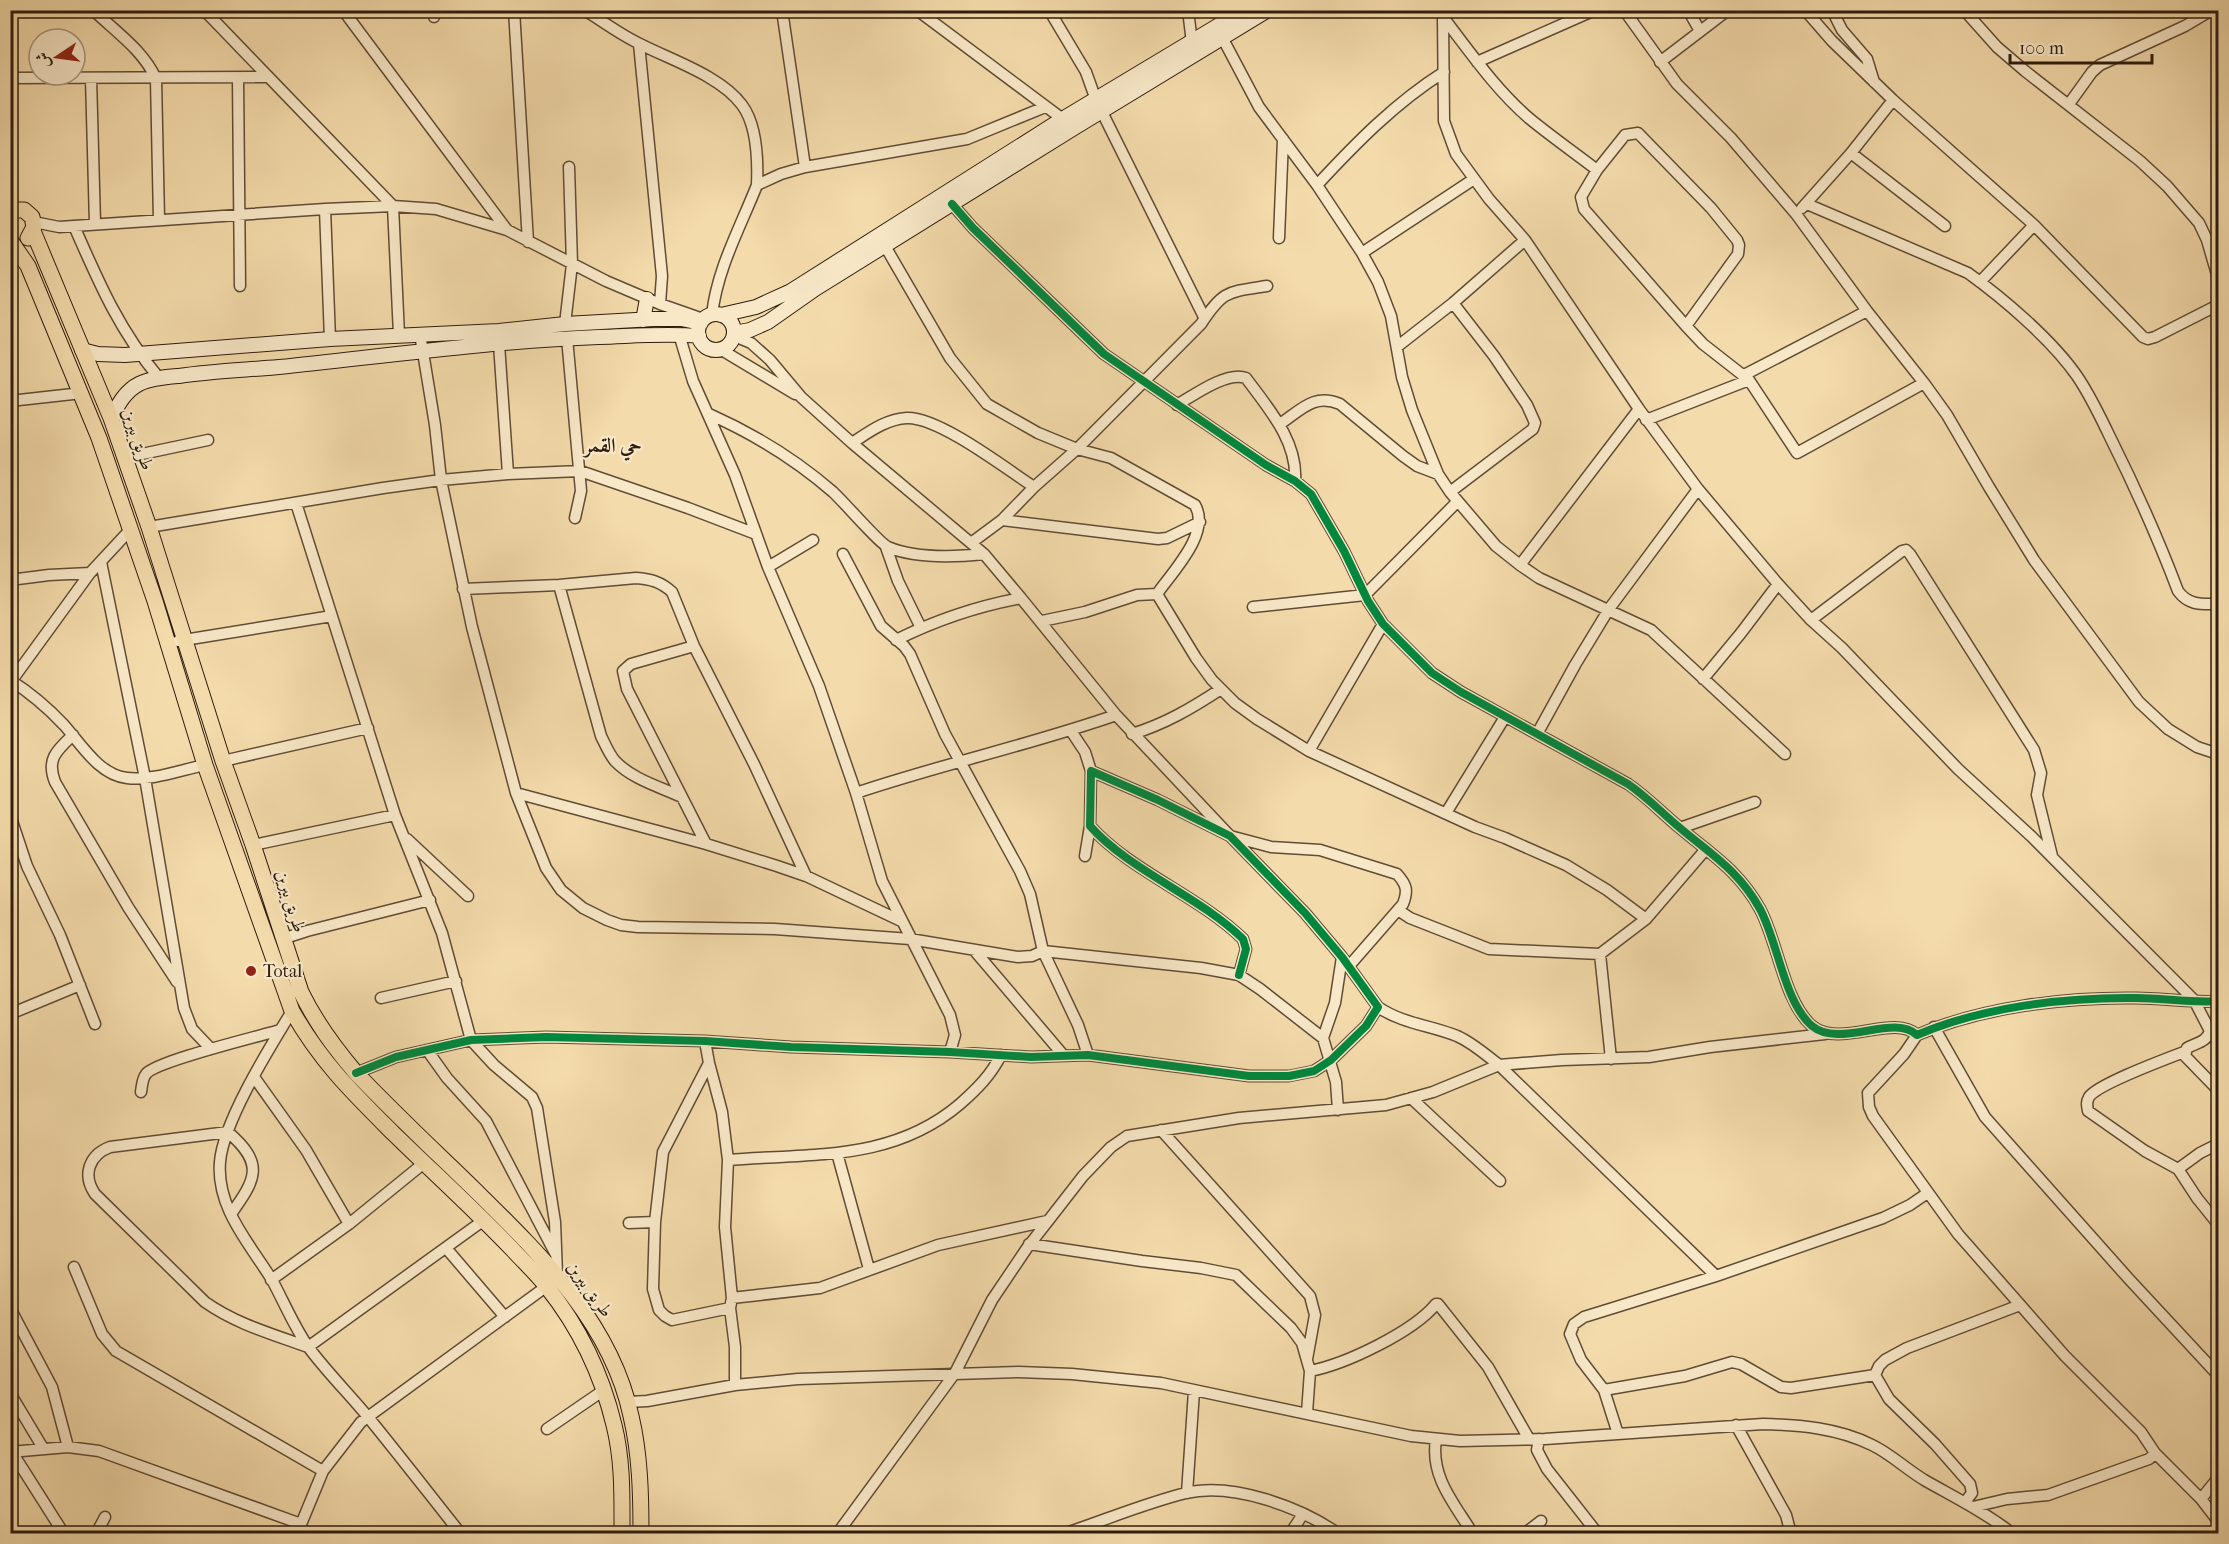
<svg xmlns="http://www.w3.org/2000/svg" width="2229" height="1544" viewBox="0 0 2229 1544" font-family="'IM FELL French Canon',Amiri,serif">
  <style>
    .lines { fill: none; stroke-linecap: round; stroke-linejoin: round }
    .street-casing { stroke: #604c35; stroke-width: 13 }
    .secondary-casing { stroke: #2e1c0e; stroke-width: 16 }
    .primary-casing { stroke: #2e1c0e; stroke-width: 17 }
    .street { stroke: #f8e8c8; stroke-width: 10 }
    .secondary { stroke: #f8e8c8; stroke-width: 14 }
    .primary { stroke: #f4dbab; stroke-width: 15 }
    .cycleway-casing { stroke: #f8e8c8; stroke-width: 11 }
    .cycleway { stroke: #00873e; stroke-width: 8 }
    .poi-dot { fill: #8f2418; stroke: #f8e8c8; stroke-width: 2 }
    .labels { text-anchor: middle; stroke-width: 4.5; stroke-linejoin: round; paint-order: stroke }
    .street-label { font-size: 18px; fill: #2e1c0e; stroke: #f8e8c8 }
    .poi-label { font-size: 18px; fill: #2e1c0e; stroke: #f8e8c8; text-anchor: start }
    .neighbourhood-label { font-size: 20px; font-weight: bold; fill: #2e1c0e; stroke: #f8e8c8 }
  </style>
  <rect width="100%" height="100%" fill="#f4dbab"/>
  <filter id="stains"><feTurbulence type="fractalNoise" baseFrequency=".00333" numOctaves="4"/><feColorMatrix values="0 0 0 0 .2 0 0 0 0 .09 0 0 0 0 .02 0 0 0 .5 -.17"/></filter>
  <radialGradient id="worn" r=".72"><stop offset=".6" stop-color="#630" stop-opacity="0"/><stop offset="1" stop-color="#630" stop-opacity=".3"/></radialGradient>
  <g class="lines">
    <defs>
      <path id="street" d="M93,10C115,31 144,51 156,79L159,220
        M204,10L393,206L399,335
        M343,10L507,230
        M434,10V17
        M514,10L528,242
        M585,10C603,22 621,35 640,44C671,60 721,76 742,105C757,125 758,161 757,185
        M782,10L805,167
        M917,10L1068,123
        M1049,10L1086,72L1096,100L1204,317
        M1188,10L1192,43
        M1439,10L1443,17L1444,121L1456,154L1489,199L1525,240L1639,409L1698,489L1778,584L1811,620L1842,648L1958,769L2031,836L2194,1000L2210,1031C2207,1042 2196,1043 2187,1048L2185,1056L2218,1090
        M1624,10L1677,84L1731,138L1796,214L1867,311L1924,383L1947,415L1989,487L2034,560L2139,702L2168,729L2197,747L2218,754
        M1688,10L1700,31
        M1805,10L1832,41L1893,100L2034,225L2143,337L2148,339L2155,337L2218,305
        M1832,10L1842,30L1867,59L1874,82
        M1964,10L1997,47L2025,71L2140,161L2167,186L2199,223L2207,240L2218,278
        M1443,17C1470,52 1496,90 1530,119C1552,137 1575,153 1597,170L1581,197L1584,209L1686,326L1703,344L1749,380L1797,453L1924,383
        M1223,39L1259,107L1317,185L1362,253L1378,282L1391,316L1402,377L1412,410L1438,474L1450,492L1496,546L1520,565L1539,578L1651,630L1785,754
        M639,44L662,276L660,304
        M1477,62L1595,10
        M1660,62L1728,10
        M10,78L268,77
        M91,78L95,224
        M238,78L240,286
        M2069,104L2092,72L2100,65L2185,26L2212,10
        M1851,153L1945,226
        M1597,170L1625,135L1638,133L1711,208L1737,240L1739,245L1738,254L1686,326
        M1317,185C1356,143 1395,103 1444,72
        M952,204L973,228L1104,354L1266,465L1295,481L1311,494L1344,551L1368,601L1383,624L1432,673L1461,692L1628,784C1647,797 1662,813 1680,828C1712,855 1739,871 1760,909C1778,942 1784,1002 1812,1026C1840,1049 1894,1013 1917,1035C1982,1007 2065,997 2136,998C2163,998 2192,1003 2218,1001
        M1807,204L1968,273C2004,299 2052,340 2077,376C2090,395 2100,416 2110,437C2135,487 2158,538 2178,591C2189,606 2202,604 2218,604
        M1802,208L1851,153L1893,100
        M325,209L330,339
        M34,222L59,227L325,209L393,206L436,209L507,230L606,281L660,304L700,318
        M74,226C99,283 119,330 159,378
        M1279,238L1283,139
        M885,246L950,358L987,404L1038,433L1077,449L1111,458L1195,505C1211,533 1173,571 1157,594
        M1362,253L1474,179
        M1980,282L2034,225
        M712,315C717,269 740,228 757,185L781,174L805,167L967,139L1045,107
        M565,324L572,264L569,167
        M420,334L435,425L441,480L472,627L516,793L546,868L561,890L583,908L607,920L621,925L638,927L775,929L910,939L1018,957L1032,956L1043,951L1030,894L1020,871L945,734L910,654L904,646L881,626L843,554
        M679,334L693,381L735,475L768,567L819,686L856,793L882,881L950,1015L955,1035L950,1052
        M734,336L751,343L770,360L801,397L852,443L984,554L1021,598
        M567,338L581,491L575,518
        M499,344L508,474
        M1398,346L1453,303L1525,240
        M720,349L795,394
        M1744,375L1867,311
        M10,401L82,393
        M1177,405C1194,395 1227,371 1246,378C1268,408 1298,441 1295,481
        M709,414C754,434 795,459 833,492C844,502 880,544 888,547C916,559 955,557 984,554
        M1646,420L1749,380
        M1280,424C1301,410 1314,393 1340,404L1403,456L1417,466L1438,474
        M852,443C869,432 886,419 907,418C939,417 1005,468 1034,487
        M123,458L208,440
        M1450,492L1533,429L1535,423L1527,405L1494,356L1453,303
        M296,503L395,815L442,933L471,1040L494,1065L532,1097L537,1108L555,1222L557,1274
        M1002,520L1158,539L1167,538L1200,522
        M149,527L383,488L441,480L508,474L580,471L688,508L756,534
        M971,543L1002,520L1034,487L1077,449L1201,324C1223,290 1228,292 1267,286
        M886,547L898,581L921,628
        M101,562L145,778L184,1008L192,1029L211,1049
        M1520,565L1639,409
        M768,567L813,540
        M10,580L49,575L90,573
        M559,585L601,736C605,744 609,754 615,761C632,779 660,787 682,797
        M463,589L559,585L636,578C651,579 661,582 672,592L694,646L754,764L806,876
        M1253,607L1365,595L1457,502
        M1811,620L1902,551L1906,550L1910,554L2034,750L2041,773L2037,795L2052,856
        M1042,621L1085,612L1137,595L1157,594L1196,658L1212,680L1235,703L1257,719L1309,751L1475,827L1505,838L1566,865L1607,890L1646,919L1600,954L1611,1059
        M896,640C936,620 978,606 1021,598L1116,715L1230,836L1271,847L1320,850L1397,874C1407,885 1408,891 1403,904L1349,966
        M178,641L332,616
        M694,646L631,664L623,671L627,689L706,844
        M1703,679L1741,633L1778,584
        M10,680C29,692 49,709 64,725C81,744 99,775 127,778C152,781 180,770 205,765
        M10,683L90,573L130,530
        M1071,731L1085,752L1091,771
        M1132,734C1165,724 1192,708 1221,689
        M1537,734L1575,665L1609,609L1698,489
        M73,735C57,750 46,759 55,782L128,907L177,982
        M1309,751L1383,624
        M223,761L368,728
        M516,793L706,844L777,866L806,876L901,921
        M856,793C942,764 1030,745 1116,715
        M1446,813L1505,717
        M10,815L27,866L60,935L95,1024
        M1680,828L1755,802
        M407,839L468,896
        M253,845L395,815
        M1085,856L1090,826
        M1398,910L1410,918L1489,949L1600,954
        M1646,919L1706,849
        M282,939L307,931L430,900
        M974,950L1064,1056
        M1043,951L1201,968L1239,975L1260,989L1323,1038
        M1043,951L1078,1025L1088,1055
        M381,998L456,981
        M1378,1007C1403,1024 1430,1025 1457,1036C1473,1043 1486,1055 1499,1065L1716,1276
        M292,1011C270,1047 223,1122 220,1162C216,1208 250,1244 272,1280C284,1302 294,1327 309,1348C327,1372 349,1394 368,1417C399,1455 430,1495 461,1534
        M10,1014L80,985
        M1934,1027L1985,1117L2128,1278L2218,1375
        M1917,1035L1904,1054L1868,1093L1869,1107L1873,1116L1958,1234L2065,1356L2141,1432L2155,1453L2201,1499L2218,1478
        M705,1041L709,1063L722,1112L728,1160L725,1227L732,1298
        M427,1050L447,1078L486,1121L555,1253
        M709,1063L663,1152L655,1222L653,1289L659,1310L665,1316L672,1320L730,1308
        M356,1073L396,1057L471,1040L546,1037L705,1041L791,1047L950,1052L1031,1057L1088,1055L1249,1076H1289L1314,1071L1331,1060L1366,1026L1378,1007L1342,957L1305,913L1230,836L1158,800L1091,771L1090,826C1130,871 1199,896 1243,939L1246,949L1239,975
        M254,1077L306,1150L349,1224
        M141,1092C142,1086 142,1079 146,1074C156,1061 257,1037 280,1030
        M1411,1098L1500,1181
        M1338,1110L1336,1082L1323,1038L1335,1003L1342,957
        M1161,1130L1310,1296L1315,1315L1307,1359
        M2218,1144L2200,1153L2178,1169L2197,1198L2218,1224
        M837,1153L869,1269
        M728,1160C811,1153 892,1162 960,1104C977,1089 991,1075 1001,1055
        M2178,1169L2145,1151L2088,1111C2087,1106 2086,1102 2089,1097C2098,1084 2166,1059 2184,1052
        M231,1214C256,1179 265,1164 228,1132L110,1147C89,1155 82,1175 95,1194L205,1302C236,1324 272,1334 308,1347L484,1220
        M629,1223L655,1222
        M1029,1244L1142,1261L1201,1268L1236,1275L1291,1328L1302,1343L1310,1371
        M446,1248L505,1317
        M74,1267L102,1334L116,1351L323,1471
        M271,1280L349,1224L424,1163
        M10,1308L52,1387L68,1447
        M735,1385V1347L730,1308L732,1298L820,1288L938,1245L1047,1221
        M1604,1390L1581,1360L1570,1334L1574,1324L1584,1317L1716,1276L1883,1218L1910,1205L1926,1194
        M10,1393L43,1448
        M628,1402L647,1401L735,1385L798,1379L1018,1372L1072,1374L1161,1383L1411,1436L1460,1441L1545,1439L1763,1424C1800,1425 1838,1428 1872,1445C1891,1454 1907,1470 1926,1481C1956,1498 1986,1513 2013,1534
        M1307,1413L1310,1371C1346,1364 1413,1332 1436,1304H1438L1488,1367L1529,1439
        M1736,1425L1786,1515L1791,1534
        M547,1429L604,1390
        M1618,1434L1604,1390L1685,1376L1732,1362L1741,1364L1781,1387L1791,1388L1875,1375
        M1436,1439C1430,1477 1454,1503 1473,1534
        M1539,1439L1537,1450L1547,1469L1598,1534
        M10,1452L68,1447L99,1451L301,1524
        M12,1452L64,1534
        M1187,1493L1194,1391
        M2201,1499L2218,1521
        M1965,1502L1972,1493L1970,1484L1935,1444L1889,1399L1875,1375L1879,1366L1885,1360L1907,1348L2020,1305
        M1973,1507L2007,1499L2048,1495L2149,1459L2155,1453
        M1792,1531L1806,1534
        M96,1534L105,1517
        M297,1534L323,1471L361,1422L547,1286
        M837,1534L955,1373L992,1300L1027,1248L1083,1176L1111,1147L1127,1136L1239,1118L1386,1105L1433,1092L1499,1065L1562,1060L1649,1057L1710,1047L1825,1034
        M1063,1534C1103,1521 1145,1503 1186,1493C1233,1482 1300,1507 1339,1534
        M1290,1534L1303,1514
        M1524,1534L1541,1521"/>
      <path id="secondary" d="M698 332a18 18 0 1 1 36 0a18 18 0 1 1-36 0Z
        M721,315L756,307L791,291L1064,118L1244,10
        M643,320L647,299
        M734,333L750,330L768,322L815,289L1074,128L1268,10
        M82,350L98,354L125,355L330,339L499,331L565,324L654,319H681L701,323
        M111,418C118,405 125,391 139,384C151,378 166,377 179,376C212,371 245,370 279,367C385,356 492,341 599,337C633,336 666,333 699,336"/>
      <path id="primary" d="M10,210H24L32,217L34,227L28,238
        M33,231L111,418L149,527L223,761L253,845L301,992C316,1023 334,1047 356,1073C396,1115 438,1154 479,1194C543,1257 612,1325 631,1416C640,1454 641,1494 641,1534
        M10,240L28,266L99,438L155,601L205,765L292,1011C321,1062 352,1092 393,1133C433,1172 475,1210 513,1250C524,1262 537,1274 547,1287C579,1327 602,1375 614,1425C623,1461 622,1497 622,1534"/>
    </defs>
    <use href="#street" class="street-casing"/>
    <use href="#secondary" class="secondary-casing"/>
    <use href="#primary" class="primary-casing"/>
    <use href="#street" class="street"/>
    <use href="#secondary" class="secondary"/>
    <use href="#primary" class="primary"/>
    <defs>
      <path id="cycleway" d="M952,204L973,228L1104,354L1266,465L1295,481L1311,494L1344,551L1368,601L1383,624L1432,673L1461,692L1628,784C1647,797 1662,813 1680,828C1712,855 1739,871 1760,909C1778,942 1784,1002 1812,1026C1840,1049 1894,1013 1917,1035C1982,1007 2065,997 2136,998C2163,998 2192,1003 2218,1001
        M356,1073L396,1057L471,1040L546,1037L705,1041L791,1047L950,1052L1031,1057L1088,1055L1249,1076H1289L1314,1071L1331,1060L1366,1026L1378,1007L1342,957L1305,913L1230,836L1158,800L1091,771L1090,826C1130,871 1199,896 1243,939L1246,949L1239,975"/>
    </defs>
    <use href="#cycleway" class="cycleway-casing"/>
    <use href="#cycleway" class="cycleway"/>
  </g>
  <circle class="poi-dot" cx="251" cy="971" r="6"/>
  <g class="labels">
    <g class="street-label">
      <text transform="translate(138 439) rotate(71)" y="6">طريق بيرين</text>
      <text transform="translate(291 901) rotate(73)" y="6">طريق بيرين</text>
      <text transform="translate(590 1289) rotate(54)" y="6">طريق بيرين</text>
    </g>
    <g class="poi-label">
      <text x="263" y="977">Total</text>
    </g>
    <g class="neighbourhood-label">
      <text x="613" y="452">حي القمر</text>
    </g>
  </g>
  <rect width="2229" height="1544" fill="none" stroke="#f4dbab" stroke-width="36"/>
  <rect x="12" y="12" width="2205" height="1520" fill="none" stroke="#2e1c0e" stroke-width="3"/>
  <rect x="18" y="18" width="2193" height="1508" fill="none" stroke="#2e1c0e" stroke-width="1.5"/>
  <g transform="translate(57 57) rotate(257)"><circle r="28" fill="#f8e8c8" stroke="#a7967e" stroke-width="1.5"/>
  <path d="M0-4.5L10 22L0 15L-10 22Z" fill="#8f2418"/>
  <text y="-9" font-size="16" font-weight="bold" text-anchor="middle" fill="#2e1c0e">ش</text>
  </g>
  <path d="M2010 54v9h142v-9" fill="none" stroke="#2e1c0e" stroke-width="3"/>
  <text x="2019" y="54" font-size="18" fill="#2e1c0e" stroke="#f8e8c8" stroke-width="4.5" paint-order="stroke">100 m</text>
  <rect width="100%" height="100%" filter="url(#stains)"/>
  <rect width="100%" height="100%" fill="url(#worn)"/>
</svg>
